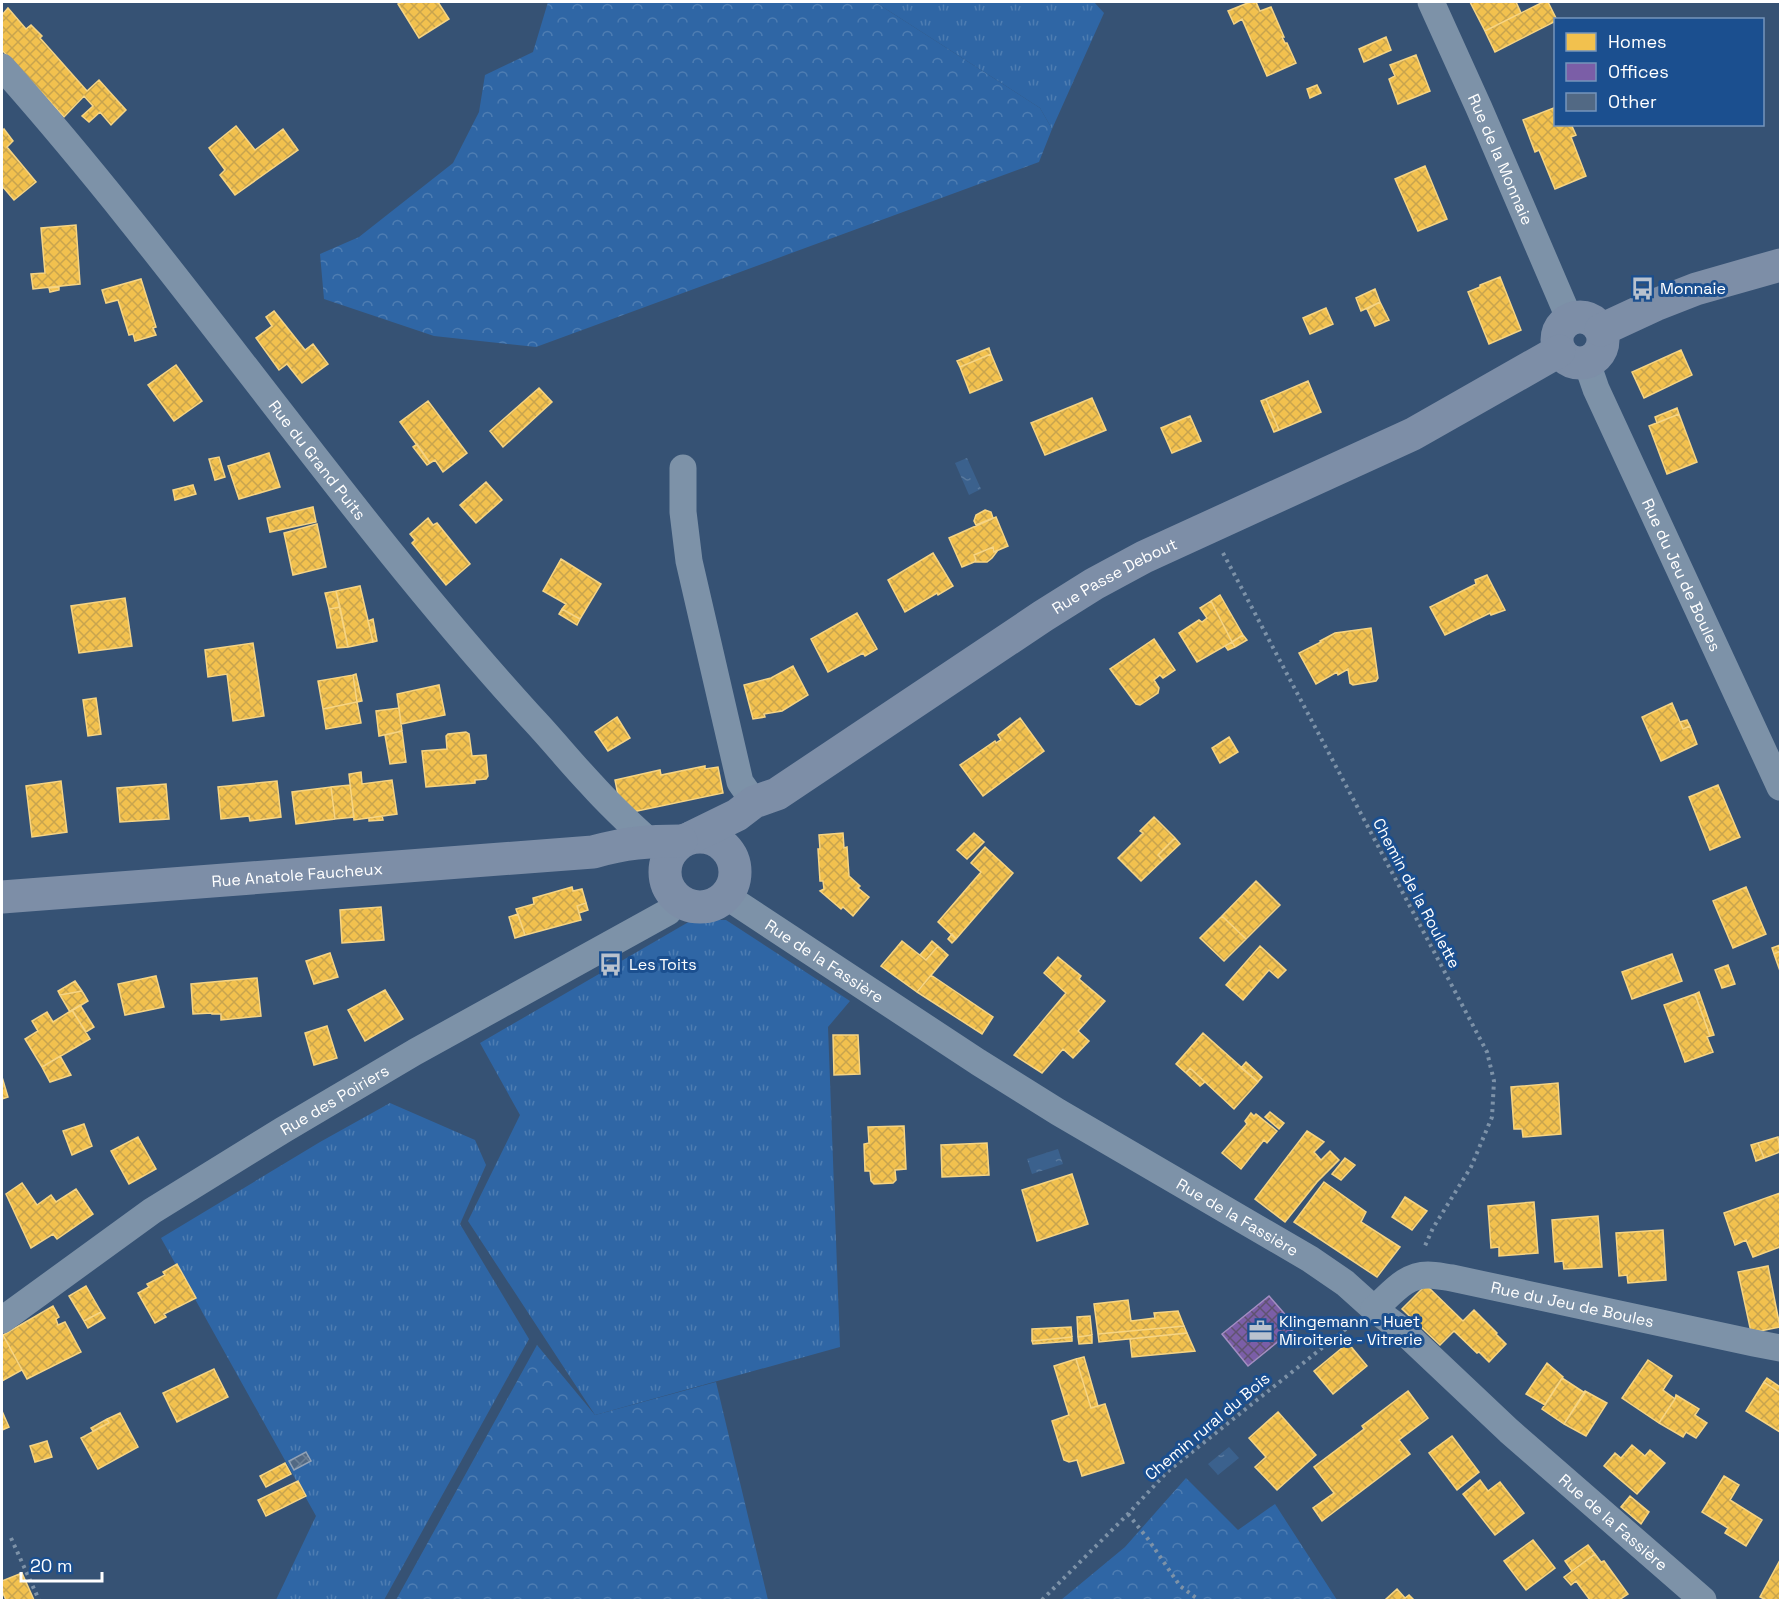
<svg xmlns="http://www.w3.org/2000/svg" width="1782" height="1602" viewBox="0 0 1782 1602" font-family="'Space Grotesk',sans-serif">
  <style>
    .grass { fill: url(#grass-tufts) }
    .forest { fill: url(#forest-crowns) }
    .water { fill: url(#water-ripples) }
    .homes { fill: url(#homes-cross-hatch); stroke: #f6d483; stroke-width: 1.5 }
    .offices { fill: url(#offices-cross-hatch); stroke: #a38ec1; stroke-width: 1.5 }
    .building { fill: url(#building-cross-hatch); stroke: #92a2b6; stroke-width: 1.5 }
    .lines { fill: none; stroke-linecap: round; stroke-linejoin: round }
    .path { stroke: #7d92a8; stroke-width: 4; stroke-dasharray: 3 4.5; stroke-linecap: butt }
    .minor { stroke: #7d92a8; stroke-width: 27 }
    .major { stroke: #7d8ea7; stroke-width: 33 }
    .labels { text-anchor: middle; stroke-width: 6; stroke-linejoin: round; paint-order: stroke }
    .street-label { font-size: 16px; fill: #fff; stroke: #1b4f8f }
    .poi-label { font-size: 16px; fill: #fff; stroke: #1b4f8f; text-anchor: start }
  </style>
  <defs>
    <pattern id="grass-tufts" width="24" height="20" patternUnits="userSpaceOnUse" patternTransform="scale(1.5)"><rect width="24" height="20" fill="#2f66a5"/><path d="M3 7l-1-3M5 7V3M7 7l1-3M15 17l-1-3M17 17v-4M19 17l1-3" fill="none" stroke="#4e7db2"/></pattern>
    <pattern id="forest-crowns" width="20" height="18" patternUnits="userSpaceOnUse" patternTransform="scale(1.5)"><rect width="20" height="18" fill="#2f66a5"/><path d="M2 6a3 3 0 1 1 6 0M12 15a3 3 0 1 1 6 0" fill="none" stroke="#4e7db2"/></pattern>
    <pattern id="water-ripples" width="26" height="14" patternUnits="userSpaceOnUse" patternTransform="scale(1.5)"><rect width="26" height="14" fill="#3b618d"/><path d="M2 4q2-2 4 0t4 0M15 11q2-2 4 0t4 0" fill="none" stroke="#58799e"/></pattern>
    <pattern id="homes-cross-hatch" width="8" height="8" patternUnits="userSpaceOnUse" patternTransform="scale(1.5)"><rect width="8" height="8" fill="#f2c14e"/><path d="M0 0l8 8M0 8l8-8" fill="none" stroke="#c8a44e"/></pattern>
    <pattern id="offices-cross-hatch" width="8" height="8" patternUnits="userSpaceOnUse" patternTransform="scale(1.5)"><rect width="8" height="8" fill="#7b5ea7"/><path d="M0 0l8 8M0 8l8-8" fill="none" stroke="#5f5370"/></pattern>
    <pattern id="building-cross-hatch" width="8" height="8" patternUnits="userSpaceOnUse" patternTransform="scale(1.5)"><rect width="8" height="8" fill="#526984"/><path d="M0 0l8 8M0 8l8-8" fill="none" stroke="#6c8096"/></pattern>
  </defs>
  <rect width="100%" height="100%" fill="#365274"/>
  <path class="grass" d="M875,2H1094L1104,13L1052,129L1040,108Z
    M692,920H726L850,1001L828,1027L840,1347L595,1415L468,1221L520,1115L480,1043Z
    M390,1103L475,1140L486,1165L460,1224L529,1339L384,1600H276L316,1516L161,1238L320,1142Z"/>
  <path class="forest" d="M548,2H875L1040,108L1052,129L1039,162L536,347L434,336L324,299L320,254L359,237L453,163L479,112L485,75L533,52Z
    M537,1345L595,1415L716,1382L768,1600H396Z
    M1186,1478L1238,1530L1275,1504L1337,1600H1061L1125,1547Z"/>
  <path class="water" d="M967,458L981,489L969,495L955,463Z
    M1058,1149L1063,1164L1032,1174L1027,1159Z
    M1229,1447L1239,1458L1218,1475L1208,1464Z"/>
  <path class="homes" d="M402,2H438L449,19L419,38L398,4Z
    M1250,2H1256L1260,11L1271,7L1284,37H1282L1285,43H1287L1296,63L1267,76L1242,19L1234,24L1228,11Z
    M1470,2H1516L1521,13L1485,31Z
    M1543,2H1548L1557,20L1556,21L1495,52L1485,31Z
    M8,8L26,29L31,25L42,36L40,38L87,91L99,80L126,110L111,125L100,112L89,122L82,116L93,106L84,96L64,117L2,50V15Z
    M1386,37L1391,50L1364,62L1359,49Z
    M1416,55L1430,91L1398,104L1389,79L1395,76L1390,65Z
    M1317,85L1321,93L1310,98L1307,89Z
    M1556,107V124H1571L1576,135L1571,137L1586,176L1555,189L1539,150L1535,152L1523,120Z
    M236,126L255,150L283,129L298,150L235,195L220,175L225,170L209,148Z
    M4,129L13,141L7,147L36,182L14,200L3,187L2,189V131Z
    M1425,166L1447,219L1418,231L1395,179Z
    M76,225L80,284L33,289L31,274L45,273L41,228Z
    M1500,277L1521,330L1489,344L1468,292L1480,287V285Z
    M141,279L156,327L153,328L156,335L135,341L133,334L129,335L118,300L106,303L102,290Z
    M59,287V290L50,292L49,288Z
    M1375,289L1380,302L1361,311L1356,298Z
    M1380,302L1389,320L1375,326L1367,309Z
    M1326,308L1333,324L1310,334L1303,318Z
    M274,311L305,350L313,344L328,364L302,383L287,364L279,370L256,338L272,326L266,317Z
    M989,348L991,354L960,367L957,361Z
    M1681,350L1692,375L1644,398L1632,372Z
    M991,354L1002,380L970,393L960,367Z
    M176,365L202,401L174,421L148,385Z
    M1308,381L1321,412L1279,430L1266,399Z
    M539,388L552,402L503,447L490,431Z
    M1092,398L1106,430L1045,455L1031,423Z
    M1266,399L1279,430L1274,432L1261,401Z
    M428,401L467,453L443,472L435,460L430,463L400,422Z
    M1677,408L1679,414L1657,423L1655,417Z
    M1679,414L1697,462L1667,474L1649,426Z
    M1190,416L1201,441L1172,453L1161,428Z
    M417,444L430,463L427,465L413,447Z
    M269,453L280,487L239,499L228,466Z
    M219,457L225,477L215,480L209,459Z
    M486,482L502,500L476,523L460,505Z
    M193,485L196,494L175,500L173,490Z
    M313,507L316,522L270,532L267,518Z
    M985,510L991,512L993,518L976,525L974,521L976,515Z
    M996,517L1008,546L994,552L993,547L974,555L976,560L974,562L962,567L949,538Z
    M428,518L433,525L437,523L470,564L446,585L412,543L415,540L410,534Z
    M317,524L326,567L293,575L284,533Z
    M993,547L994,552L998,550L992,558L987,562H974L976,560L974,555Z
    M933,553L953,586L938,595L937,593L905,612L888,580Z
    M561,559L601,584L580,619L562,609L566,604L543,591Z
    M1487,575L1505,610L1491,615L1490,613L1445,635L1430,607L1476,584L1475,580Z
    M360,586L373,642L348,647L336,591Z
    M336,591L340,607L329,609L325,593Z
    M1220,595L1243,635L1232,642L1211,601Z
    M125,598L132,646L79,653L71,606Z
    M1211,601L1232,642L1197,662L1179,633L1199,620L1202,622L1207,618L1200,608Z
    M340,607L348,647L337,648L329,609Z
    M562,609L580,619L577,625L559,614Z
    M857,613L877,649L865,656L863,653L828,672L811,639Z
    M373,619L377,641L373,642L368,621Z
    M1371,628L1378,678L1376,681L1353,685L1350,683L1348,669L1338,675L1337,672L1316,684L1299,653L1321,642L1320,641L1335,633Z
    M1243,635L1247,640L1235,647L1232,642Z
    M1154,639L1175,670L1163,678L1160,675L1154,680L1159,688L1158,693L1140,705L1136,704L1110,669Z
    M1232,642L1235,647L1228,650L1225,646Z
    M253,643L264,716L233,721L227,674L208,677L205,650Z
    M793,666L808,695L782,711L764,714L765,717L753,719L744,685L771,678Z
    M356,674L362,701L357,702L353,675Z
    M353,675L357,702L323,709L318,681Z
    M439,685L445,715L401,724L397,694Z
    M96,698L101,734L88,736L83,700Z
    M357,702L361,723L326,729L323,709Z
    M1672,703L1683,729L1690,726L1697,744L1661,761L1642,717Z
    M399,708L402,731L379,736L376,711Z
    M617,717L630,738L608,751L595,732Z
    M1020,718L1044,751L983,796L960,765L995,741L996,743L1001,740L998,735Z
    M1687,720L1690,726L1683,729L1680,722Z
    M402,731L406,762L390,764L385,735Z
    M466,732L469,734L472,756L486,755L488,776L486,779L475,780V783L426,787L422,751L447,749L446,736L448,734Z
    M1229,737L1238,752L1220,763L1212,748Z
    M705,766V769L718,767L723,793L628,813L620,805L615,780L660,770L661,775Z
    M361,772L362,784L392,780L397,814L354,820L349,774Z
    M61,781L67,832L32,837L26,786Z
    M277,781L281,817L250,821L249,816L221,819L218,787Z
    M166,784L169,819L120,822L117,788Z
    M350,785L354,817L335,819L331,787Z
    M1718,785L1740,837L1710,850L1689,797Z
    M331,787L335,819L296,824L292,792Z
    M382,816L383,820L369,821V818Z
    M1154,817L1175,838L1158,855L1163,860L1141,881L1118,858L1143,833L1140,831Z
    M843,833L844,848L847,847L849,876L860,886L858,888L869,897L853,916L843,907L841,909L820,891L824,889L823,881H820L818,849H820L819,835Z
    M974,833L984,842L967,859L957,850Z
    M1175,838L1180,844L1163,860L1158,855Z
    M985,847L1013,873L956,939L938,922L981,872L971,863Z
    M1256,881L1280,905L1246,939L1222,916Z
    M572,887L573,891L582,889L586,903L577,906L581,920L525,935L516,909L534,904L533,898Z
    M1746,887L1766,934L1733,948L1713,901Z
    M586,903L588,910L579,913L577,906Z
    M381,907L384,940L342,943L340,910Z
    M518,914L525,935L515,938L509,917Z
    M1222,916L1246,939L1224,961L1200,938Z
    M952,934L956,939L952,943L948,939Z
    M902,941L926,960L938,946L948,955L917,992L881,966Z
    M932,941L938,946L926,960L920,955Z
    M1780,945V951L1774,954L1772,948Z
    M1260,946L1286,970L1278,978L1269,970L1243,1000L1226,985Z
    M1780,951V971L1774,954Z
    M330,953L338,977L314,984L306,961Z
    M1672,954L1682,981L1632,999L1622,972Z
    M1058,957L1081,976L1079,979L1105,1001L1078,1031L1089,1041L1073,1058L1063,1049L1042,1073L1014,1055L1066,993L1044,973Z
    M1728,965L1735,984L1722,988L1715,970Z
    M931,975L993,1017L982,1034L917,992Z
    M156,976L164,1007L125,1015L118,984Z
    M257,978L261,1016L221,1020V1014H212V1013L193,1014L191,984Z
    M75,981L82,991L60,995L58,991Z
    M385,990L403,1019L365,1041L348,1010Z
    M82,991L88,1001L70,1012L60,995Z
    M1699,992L1714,1035L1710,1036L1695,994Z
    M1695,994L1710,1036L1707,1037L1713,1052L1685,1062L1664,1005Z
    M80,1005L94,1027L86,1032L72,1010Z
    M72,1010L90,1039L42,1067L25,1039L38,1031L32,1021L47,1012L53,1022Z
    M327,1026L337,1058L314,1065L305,1033Z
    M1203,1033L1258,1082L1234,1109L1190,1068L1186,1073L1176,1064Z
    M833,1035H858L860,1074L834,1075Z
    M60,1056L71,1075L50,1082L42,1067Z
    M1246,1062L1262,1077L1258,1082L1241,1068Z
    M1190,1068L1205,1082L1200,1086L1186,1073Z
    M2,1077L8,1097L2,1099Z
    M1558,1083L1561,1134L1523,1137L1522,1129H1514L1511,1087Z
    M1270,1112L1284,1123L1279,1129L1265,1117Z
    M1251,1113L1254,1116L1256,1114L1277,1131L1267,1143L1264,1140L1241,1169L1222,1153L1247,1124L1245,1121Z
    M84,1124L92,1146L72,1155L63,1131Z
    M904,1126L906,1169L895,1170L896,1180L893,1183L874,1184L871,1181L870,1171H865L864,1144L869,1143L868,1127Z
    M1307,1131L1324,1142L1314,1152L1321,1160L1330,1151L1339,1160L1317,1182L1285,1222L1255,1199Z
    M138,1137L156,1169L129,1184L111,1151Z
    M1778,1137L1780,1152L1764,1158L1758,1143Z
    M987,1143L989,1175L942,1177L941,1145Z
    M1758,1143L1764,1158L1756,1161L1751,1145Z
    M1345,1158L1355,1165L1341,1180L1332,1174Z
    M1072,1174L1088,1224L1037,1241L1022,1190Z
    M1324,1182L1366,1212L1361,1222L1400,1247L1377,1277L1294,1222Z
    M22,1183L37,1205L51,1195L56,1202L76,1189L93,1214L57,1239L53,1234L31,1248L6,1194Z
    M1780,1193V1247L1753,1257L1746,1240L1735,1245L1724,1213Z
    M1405,1197L1427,1211L1412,1230L1392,1217Z
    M1534,1202L1538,1253L1499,1256V1247L1491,1248L1488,1206Z
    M1598,1216L1602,1267L1564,1269L1563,1261L1555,1262L1552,1220Z
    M1663,1230L1666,1280L1628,1283L1627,1275L1619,1276L1616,1233Z
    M177,1264L196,1298L164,1314L166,1317L155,1323L138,1293L149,1287L147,1284L165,1275L163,1272Z
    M1768,1266L1780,1327L1755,1332H1751L1738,1272Z
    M1426,1285L1463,1321L1474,1310L1497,1333L1496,1334L1506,1344L1489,1362L1479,1352L1477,1353L1454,1331L1440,1345L1402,1309Z
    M86,1286L101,1312L84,1321L69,1296Z
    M1128,1300L1131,1321L1155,1318L1154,1313L1178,1311L1184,1326L1098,1334L1094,1304Z
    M53,1306L59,1317L56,1319L58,1325L65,1322L81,1352L27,1379L3,1335Z
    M101,1312L105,1318L88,1328L84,1321Z
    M1090,1316L1092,1335L1078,1337L1077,1317Z
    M1184,1326L1187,1333L1099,1342L1098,1334Z
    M1071,1327L1072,1337L1032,1341V1329Z
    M1187,1333L1195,1351L1132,1357L1130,1339Z
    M3,1335L22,1370L2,1381V1336Z
    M1092,1335V1343L1079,1344L1078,1337Z
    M1072,1337V1341L1033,1344L1032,1341Z
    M1348,1343L1367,1366L1333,1394L1314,1371Z
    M1084,1357L1098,1406L1091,1408L1076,1359Z
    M1076,1359L1091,1408L1105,1404L1124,1463L1082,1476L1077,1460L1069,1462L1064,1460L1052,1421L1069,1415L1054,1366Z
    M1648,1360L1672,1376L1663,1390L1675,1399L1659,1423L1622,1398Z
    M1547,1363L1563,1377L1545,1405L1526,1394Z
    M214,1369L228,1397L177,1422L163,1393Z
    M1562,1378L1585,1393L1564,1424L1542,1409Z
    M1767,1378L1780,1387V1393L1764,1382Z
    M1764,1382L1780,1393V1432L1746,1411Z
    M1408,1391L1428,1418L1399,1440L1410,1454L1322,1521L1313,1508L1334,1493L1314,1467L1364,1429L1362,1426Z
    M1585,1391L1607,1403L1586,1436L1564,1424Z
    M1676,1395L1699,1409L1695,1415L1707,1423L1696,1438L1686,1432L1683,1437L1659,1423L1675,1399Z
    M2,1411L9,1427L2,1430Z
    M1278,1412L1316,1455L1277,1490L1255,1467L1266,1457L1249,1438Z
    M120,1413L138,1447L98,1469L81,1438L109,1423L107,1419Z
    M107,1419L109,1423L93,1431L91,1428Z
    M1452,1436L1479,1472L1457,1490L1429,1453Z
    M47,1441L52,1457L35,1462L30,1446Z
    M1632,1445L1645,1456L1650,1450L1665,1463L1637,1494L1604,1466L1615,1453L1621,1458Z
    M285,1463L291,1474L266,1487L260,1476Z
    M1724,1476L1739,1485L1730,1500L1762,1520L1746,1546L1725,1533L1728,1528L1702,1512Z
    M1480,1480L1488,1491L1500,1482L1524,1513L1495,1535L1463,1494Z
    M298,1481L306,1496L266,1516L258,1500Z
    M1630,1496L1649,1512L1641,1524L1621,1507Z
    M1533,1540L1555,1568L1526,1590L1504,1561Z
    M1588,1545L1595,1554L1572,1571L1565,1561Z
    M1595,1554L1601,1562L1604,1561L1628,1594L1619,1600H1590L1576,1581L1571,1585L1564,1577Z
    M1780,1560V1600H1766L1760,1597Z
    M22,1573L34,1600H6L2,1591V1581Z
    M1397,1589L1405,1598L1409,1595L1414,1600H1387L1386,1599Z"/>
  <path class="offices" d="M1269,1296L1296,1327L1248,1366L1222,1334Z"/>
  <path class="building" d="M306,1452L311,1461L294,1470L289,1461Z"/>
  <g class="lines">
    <path class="path" d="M1223,553L1487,1052L1494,1081L1492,1117L1471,1167L1433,1228L1424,1248
      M1128,1514L1148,1539L1180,1586L1199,1600
      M11,1538L39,1600
      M1042,1600L1128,1514L1167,1472L1352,1324"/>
    <g class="minor">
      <path id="s1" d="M1431,2L1479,108L1570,320"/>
      <path id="s2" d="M2,67C187,275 342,510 530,716C551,738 570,762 591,784C609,804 629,823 649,841"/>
      <path id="s3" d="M1587,363L1596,389L1780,787"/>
      <path d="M683,468V512L689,561L740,782L754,802"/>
      <path id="s4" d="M726,896L978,1062L1058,1112L1310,1259L1345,1283L1374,1309L1402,1330L1509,1431L1703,1600"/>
      <path id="s5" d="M1374,1309C1391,1295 1404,1275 1428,1275C1436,1275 1444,1277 1452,1278L1754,1343L1780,1348"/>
      <path id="s6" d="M2,1320L152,1211L283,1130L415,1052L668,912L677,899"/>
    </g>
    <g class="major">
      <circle cx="1580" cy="340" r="23"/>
      <path d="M1601,330L1655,305L1696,289L1780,265"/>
      <circle cx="700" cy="872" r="35"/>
      <path id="s7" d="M692,837L737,815L754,802L777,794L1043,616L1094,584L1144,557L1413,434L1559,351"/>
      <path id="s8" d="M2,897L593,852C625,843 648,841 681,841"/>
    </g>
  </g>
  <defs>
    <symbol id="bus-bare" viewBox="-9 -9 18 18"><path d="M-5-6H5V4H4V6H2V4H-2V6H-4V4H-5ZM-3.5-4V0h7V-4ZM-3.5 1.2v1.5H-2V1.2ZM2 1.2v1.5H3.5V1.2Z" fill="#b9c2ce" stroke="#1b4f8f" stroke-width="2.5" paint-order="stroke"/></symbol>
    <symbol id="office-bare" viewBox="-9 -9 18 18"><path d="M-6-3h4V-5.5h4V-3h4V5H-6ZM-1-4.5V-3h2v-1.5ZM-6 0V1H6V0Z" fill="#b9c2ce" stroke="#1b4f8f" stroke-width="2.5" paint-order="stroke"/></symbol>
  </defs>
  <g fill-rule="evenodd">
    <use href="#bus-bare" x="1626" y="272" width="33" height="33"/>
    <use href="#bus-bare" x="594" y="948" width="33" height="33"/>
    <use href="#office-bare" x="1244" y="1314" width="33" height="33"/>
  </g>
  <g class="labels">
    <g class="street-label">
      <text dy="6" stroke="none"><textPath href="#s1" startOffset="172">Rue de la Monnaie</textPath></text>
      <text dy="6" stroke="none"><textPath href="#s2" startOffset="504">Rue du Grand Puits</textPath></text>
      <text dy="6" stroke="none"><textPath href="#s7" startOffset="498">Rue Passe Debout</textPath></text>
      <text dy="6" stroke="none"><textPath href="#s3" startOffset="232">Rue du Jeu de Boules</textPath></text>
      <text dy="6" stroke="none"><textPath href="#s8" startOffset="296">Rue Anatole Faucheux</textPath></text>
      <text transform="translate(1417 893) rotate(62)" y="6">Chemin de la Roulette</text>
      <text dy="6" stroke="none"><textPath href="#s4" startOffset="118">Rue de la Fassière</textPath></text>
      <text dy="6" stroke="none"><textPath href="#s6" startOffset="399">Rue des Poiriers</textPath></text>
      <text dy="6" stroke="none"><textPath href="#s4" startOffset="604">Rue de la Fassière</textPath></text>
      <text dy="6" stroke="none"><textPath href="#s5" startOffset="213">Rue du Jeu de Boules</textPath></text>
      <text transform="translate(1207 1426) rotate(-40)" y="6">Chemin rural du Bois</text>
      <text dy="6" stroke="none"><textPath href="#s4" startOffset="1090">Rue de la Fassière</textPath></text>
    </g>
    <g class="poi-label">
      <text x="1660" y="294">Monnaie</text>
      <text x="629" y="970">Les Toits</text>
      <text x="1279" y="1327">Klingemann - Huet<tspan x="1279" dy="18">Miroiterie - Vitrerie</tspan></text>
    </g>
  </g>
  <rect width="1782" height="1602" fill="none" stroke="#ffffff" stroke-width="6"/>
  <rect x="1554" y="18" width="210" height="108" fill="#1b4f8f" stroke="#7695bc" stroke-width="1.5"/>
  <rect x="1566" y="33" width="30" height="18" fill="#f2c14e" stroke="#7695bc" stroke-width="1.5"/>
  <text x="1608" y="48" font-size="18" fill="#ffffff">Homes</text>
  <rect x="1566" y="63" width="30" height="18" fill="#7b5ea7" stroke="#7695bc" stroke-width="1.5"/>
  <text x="1608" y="78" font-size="18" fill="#ffffff">Offices</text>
  <rect x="1566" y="93" width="30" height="18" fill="#526984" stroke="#7695bc" stroke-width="1.5"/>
  <text x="1608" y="108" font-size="18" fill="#ffffff">Other</text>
  <path d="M21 1572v9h81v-9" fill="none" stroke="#ffffff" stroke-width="3"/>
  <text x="30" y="1572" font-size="18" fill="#ffffff" stroke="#1b4f8f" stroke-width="4.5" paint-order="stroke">20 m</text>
</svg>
